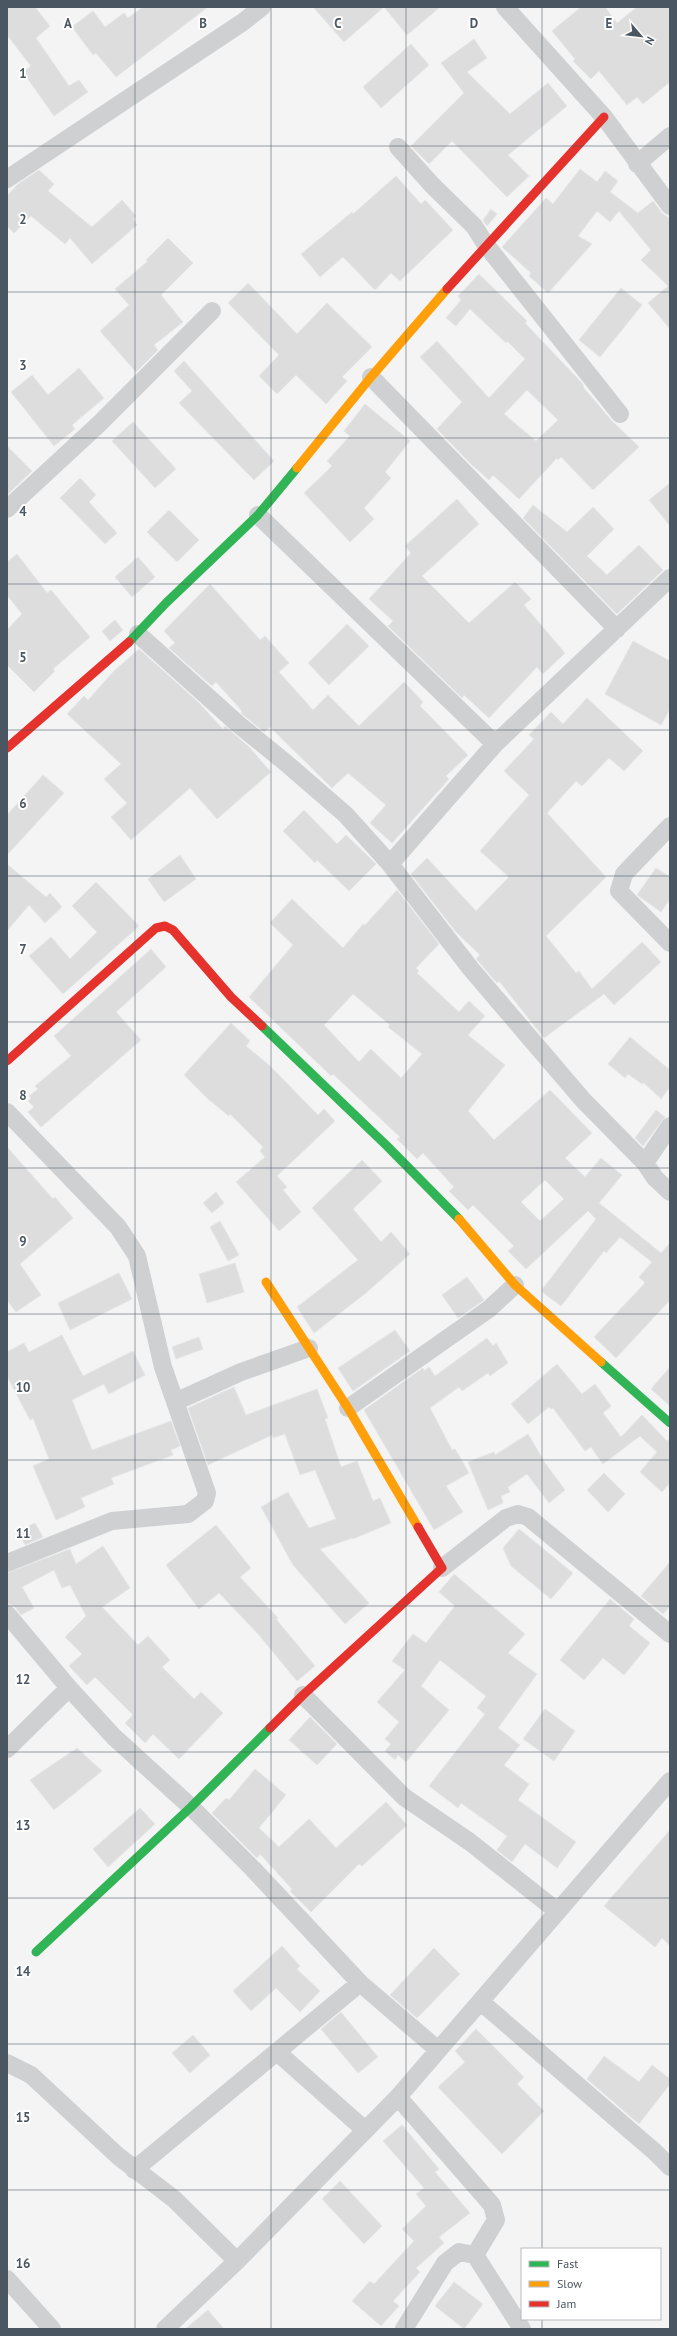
<svg xmlns="http://www.w3.org/2000/svg" width="677" height="2336" viewBox="0 0 677 2336" font-family="'PT Sans',sans-serif">
  <style>
    .building { fill: #ddddde; stroke: #e5e6e7; fill-rule: evenodd }
    .lines { fill: none; stroke-linecap: round; stroke-linejoin: round }
    .street { stroke: #ced0d2; stroke-width: 18 }
    .fast { stroke: #30b455; stroke-width: 9 }
    .slow { stroke: #ff9f0a; stroke-width: 9 }
    .jam { stroke: #e5322d; stroke-width: 9 }
    .grid { fill: none; stroke: #4a5661; stroke-width: 1; stroke-opacity: 0.55 }
    .grid-label { font-size: 13px; text-anchor: middle; font-weight: bold; fill: #4a5661; stroke: #fff; stroke-width: 4; stroke-linejoin: round; paint-order: stroke }
  </style>
  <rect width="100%" height="100%" fill="#f4f4f4"/>
  <path class="building" d="M7,7H35L50,26L36,38L69,86L79,80L88,92L54,116L23,72L31,66L7,35Z
    M143,7H208L116,77L96,53L93,55L72,27L93,11L105,27L124,13L128,18Z
    M313,7H440L407,35L384,7L344,42Z
    M581,7H605L617,23L637,7H670V82L643,104L637,97L627,105L599,71L591,79L573,61L575,59L552,31Z
    M474,39L487,58L467,72L510,114L548,83L567,106L508,155L529,176L507,197L452,141L429,164L411,146L464,93L441,63Z
    M411,44L429,65L381,108L363,87Z
    M580,169L597,182L605,171L618,181L610,192L638,213L653,201L662,213L670,219V329L648,303L668,286L641,260L651,250L619,211L610,222L597,211L578,236L592,244L548,293L529,276L531,273L502,247L546,198L553,204Z
    M39,170L54,184L48,191L92,227L122,200L136,216L133,219L137,225L92,264L70,238L65,244L31,216L14,233L7,226V196L18,184Z
    M396,176L421,204L425,200L453,230L400,281L391,273L375,290L343,257L320,277L301,254L352,212L353,214Z
    M491,209L497,214L487,226L483,220Z
    M168,238L193,263L161,295L183,322L154,345L158,350L136,372L100,331L129,305L115,289L148,261L146,260Z
    M479,274L527,321L525,323L581,382L584,386L583,387L612,421L639,447L593,490L561,457L558,460L557,458L519,499L493,475L489,480L471,464L437,429L462,402L420,357L437,341L489,398L525,359L507,341L506,343L470,309L456,326L446,318L461,300L458,296ZM527,390L558,420L536,441L504,414Z
    M248,283L297,334L327,303L372,347L342,377L347,381L326,404L296,375L277,394L259,376L279,355L228,303Z
    M621,288L642,305L600,357L579,340Z
    M184,361L274,461L254,480L179,403L192,391L174,371Z
    M79,368L104,398L72,425L75,429L54,446L11,392L32,375L48,395Z
    M365,404L410,441L385,472L391,478L364,508L374,519L350,542L304,493L332,466L327,461L350,436L344,431Z
    M133,422L176,469L155,488L112,441Z
    M7,446L32,471L7,495Z
    M80,478L96,495L89,502L117,533L105,544L60,498Z
    M670,483V526L649,500Z
    M457,499L479,524L422,576L469,623L515,582L531,599L524,605L565,653L543,674L537,667L489,718L464,695L462,698L388,626L393,621L369,599L411,553L405,546Z
    M533,505L567,532L593,507L614,529L587,556L607,575L639,545L663,570L617,614L523,518Z
    M169,510L199,540L177,562L147,532Z
    M17,554L47,593L51,590L90,637L53,669L55,671L34,692L7,665V630L22,614L7,595V562Z
    M138,557L155,577L132,597L115,577Z
    M210,584L260,640L265,636L289,663L279,672L313,710L328,695L359,726L404,682L423,702L420,706L468,755L446,776L449,779L392,843L370,823L386,805L348,773L332,788L270,727L264,732L241,713L242,711L216,682L212,686L169,648L175,643L164,631Z
    M115,620L123,630L110,641L102,631Z
    M347,624L369,646L329,685L308,663Z
    M633,641L670,661V709L661,725L605,694Z
    M139,649L198,702L223,729L225,726L249,747L271,772L217,819L190,788L131,840L111,817L127,803L104,779L121,764L67,714L84,696L88,700L114,671Z
    M587,698L643,751L624,771L609,758L582,786L576,781L547,813L606,877L546,936L576,973L579,971L592,989L642,942L661,962L614,1005L604,994L544,1038L499,981L497,983L479,962L476,959L480,955L456,932L411,874L427,858L476,911L509,877L480,851L529,795L504,771L534,739L529,735L551,712L563,724Z
    M43,775L64,793L7,855V815Z
    M304,810L337,844L346,835L376,864L349,891L317,860L315,863L283,831Z
    M180,855L196,879L164,902L148,879Z
    M7,864L46,897L50,893L62,907L45,923L29,905L7,931Z
    M656,868L670,877V899L661,912L637,895Z
    M96,882L139,926L63,994L29,956L51,937L70,959L97,932L72,906Z
    M397,890L439,944L416,968L419,971L417,973L459,1012L469,1001L485,1016L468,1035L505,1065L468,1111L494,1140L550,1090L592,1133L565,1158L585,1177L601,1158L622,1175L599,1203L661,1253L670,1243V1300L616,1358L594,1337L645,1283L639,1277L652,1262L620,1237L606,1253L604,1251L561,1306L541,1291L596,1219L588,1211L526,1269L508,1251L514,1246L473,1205L468,1210L449,1191L454,1187L423,1153L417,1159L397,1139L400,1137L333,1074L331,1076L249,997L293,945L270,923L292,899L343,948L363,924L365,925ZM353,994L390,1025L388,1027L422,1054L401,1078L371,1049L359,1062L324,1025ZM545,1180L564,1199L540,1221L521,1202Z
    M151,949L166,967L116,1012L141,1040L41,1127L28,1112L34,1107L28,1101L31,1098L29,1096L38,1089L35,1086L71,1056L54,1036Z
    M231,1023L250,1041L246,1046L269,1065L318,1115L324,1109L335,1121L277,1176L287,1187L283,1190L301,1212L279,1231L236,1182L265,1157L260,1151L263,1147L230,1114L229,1116L208,1099L184,1075Z
    M630,1037L670,1070V1087L661,1099L644,1083L642,1084L628,1074L625,1078L608,1064Z
    M656,1110L665,1117L643,1146L635,1138Z
    M7,1147L53,1199L55,1197L73,1218L20,1264L41,1295L16,1312L7,1300Z
    M362,1160L382,1181L353,1209L381,1242L391,1232L410,1254L366,1293L314,1333L297,1307L358,1260L312,1208Z
    M216,1192L224,1203L212,1213L203,1203Z
    M220,1221L239,1255L228,1261L210,1227Z
    M235,1263L244,1292L207,1303L199,1274Z
    M119,1273L132,1299L70,1330L58,1303Z
    M467,1277L484,1300L458,1318L442,1295Z
    M395,1330L410,1351L353,1391L338,1368Z
    M62,1335L83,1376L133,1351L145,1375L109,1394L104,1384L72,1400L92,1450L171,1421L180,1446L171,1450L173,1455L111,1478L114,1484L81,1498L85,1507L56,1520L33,1466L49,1459L33,1418L30,1420L7,1376V1352L24,1343L29,1352Z
    M199,1337L203,1349L176,1359L172,1347Z
    M487,1338L493,1346L496,1343L508,1363L490,1376L488,1373L462,1391L459,1387L430,1408L452,1450L455,1449L469,1473L446,1486L463,1512L434,1530L364,1410L423,1368L424,1371L429,1367L435,1376Z
    M557,1364L582,1394L595,1384L611,1406L603,1413L621,1437L642,1415L667,1441L670,1438V1483L662,1492L640,1472L657,1452L640,1436L603,1464L591,1447L585,1451L553,1408L551,1409L549,1407L528,1424L511,1404Z
    M670,1367V1406L651,1389Z
    M234,1387L246,1415L317,1389L328,1418L325,1419L341,1467L357,1461L373,1501L380,1498L391,1523L353,1539V1538L320,1549L369,1603L345,1624L293,1565L261,1507L288,1492L309,1528L336,1519L315,1470L300,1475L285,1434L273,1438L272,1435L208,1465L188,1408Z
    M528,1434L545,1463L565,1490L549,1503L527,1474L508,1487L510,1492L501,1496L503,1503L488,1510L468,1462L494,1452L495,1455Z
    M604,1473L625,1494L608,1512L587,1490Z
    M35,1523L43,1537L25,1545L18,1531Z
    M216,1525L251,1568L240,1577L278,1618L276,1619L315,1666L297,1681L259,1635L219,1593L199,1609L166,1565Z
    M519,1529L573,1573L551,1599L511,1566L503,1548Z
    M103,1546L130,1588L102,1607L138,1645L148,1636L170,1660L162,1667L194,1699L201,1692L223,1713L179,1759L153,1734L145,1743L125,1723L133,1715L95,1677L87,1685L69,1666L82,1654L65,1637L86,1616L70,1585L62,1588L54,1570L22,1587L34,1608L21,1615L15,1607L7,1603V1573L70,1549L76,1564Z
    M670,1562V1606L663,1614L641,1596Z
    M454,1574L525,1634L508,1653L537,1674L498,1728L520,1745L504,1765L529,1784L518,1800L576,1842L557,1868L525,1844L512,1862L497,1850L507,1836L461,1803L458,1808L429,1786L485,1714L477,1708L486,1696L440,1660L421,1686L449,1710L406,1762L398,1755L395,1760L385,1751L391,1744L385,1739L399,1722L377,1702L405,1670L392,1661L413,1634L426,1643L455,1606L439,1592Z
    M610,1599L634,1619L629,1626L650,1643L624,1675L603,1658L584,1680L560,1660Z
    M545,1709L575,1731L554,1761L523,1739Z
    M310,1717L337,1744L317,1765L289,1740Z
    M77,1748L102,1771L54,1810L30,1780Z
    M255,1769L286,1795L259,1828L279,1847L309,1819L336,1848L386,1802L407,1825L362,1866L359,1864L311,1912L290,1891L292,1889L260,1854L257,1858L212,1813L226,1798L229,1800Z
    M140,1808L155,1824L108,1867L93,1849Z
    M670,1830V1946L662,1938L655,1947L604,1906Z
    M282,1946L300,1966L297,1969L320,1991L300,2012L276,1988L251,2011L233,1991Z
    M434,1948L460,1974L417,2018L390,1995Z
    M341,2012L378,2057L358,2073L321,2029Z
    M476,2029L524,2077L517,2084L544,2111L502,2154L438,2087L465,2062L455,2051Z
    M193,2035L210,2055L190,2073L172,2053Z
    M604,2056L639,2082L652,2065L670,2079V2084L639,2124L587,2079Z
    M402,2125L439,2169L435,2172L470,2213L439,2237L444,2243L416,2268L420,2272L393,2301L399,2306L381,2326L352,2301L370,2281L374,2284L414,2241L402,2229L426,2206L416,2194L424,2188L383,2141Z
    M340,2181L382,2226L364,2244L322,2199Z
    M454,2282L483,2304L464,2329L435,2306Z
    M208,2310L224,2329H185Z"/>
  <g class="lines">
    <path class="street" d="M505,7L604,117L670,206
      M398,147L432,185L474,226L486,245L620,414
      M637,164L670,136
      M7,179L243,22L262,7
      M371,377L617,629
      M7,509L99,424L212,311
      M258,515L495,744
      M138,634L238,724L286,763L346,815L390,864L471,969L583,1100L645,1163L655,1178L670,1192
      M670,826L624,874L619,891L670,943
      M390,864L495,744L670,578
      M7,1112L118,1227L137,1256L163,1367L207,1493L205,1501L188,1514L112,1521L7,1563
      M645,1163L670,1126
      M175,1402L241,1372L309,1348
      M348,1408L489,1309L515,1285
      M442,1568L506,1518L518,1514L528,1517L670,1634
      M7,1614L69,1688L114,1737L191,1807L253,1869L360,1983L437,2049
      M303,1695L404,1797L470,1842L557,1911
      M7,1749L69,1688
      M481,2002L655,2152L670,2167
      M277,2052L365,2130
      M7,2063L31,2075L118,2156L174,2199L237,2261
      M398,2097L492,2205L496,2220L475,2255
      M134,2170L360,1983
      M7,2279L52,2329
      M165,2329L237,2261L398,2097L670,1781
      M404,2329L445,2263L459,2252L475,2255L522,2329"/>
    <path class="fast" d="M129,642L166,603L258,515L297,468
      M262,1026L387,1146L459,1219
      M601,1362L670,1423
      M36,1952L191,1807L270,1728"/>
    <path class="slow" d="M297,468L371,377L447,289
      M459,1219L515,1285L601,1362
      M266,1282L348,1408L418,1527"/>
    <path class="jam" d="M447,289L604,117
      M7,748L129,642
      M7,1061L156,928L165,926L173,930L231,997L262,1026
      M270,1728L303,1695L442,1568L418,1527"/>
  </g>
  <path class="grid" d="M135,7V2329M271,7V2329M406,7V2329M542,7V2249M7,146H670M7,292H670M7,438H670M7,584H670M7,730H670M7,876H670M7,1022H670M7,1168H670M7,1314H670M7,1460H670M7,1606H670M7,1752H670M7,1898H670M7,2044H670M7,2190H670M542,2319V2329"/>
  <g class="grid-label">
    <text x="68" y="28">A</text>
    <text x="203" y="28">B</text>
    <text x="338" y="28">C</text>
    <text x="474" y="28">D</text>
    <text x="609" y="28">E</text>
    <text x="23" y="78">1</text>
    <text x="23" y="224">2</text>
    <text x="23" y="370">3</text>
    <text x="23" y="516">4</text>
    <text x="23" y="662">5</text>
    <text x="23" y="808">6</text>
    <text x="23" y="954">7</text>
    <text x="23" y="1100">8</text>
    <text x="23" y="1246">9</text>
    <text x="23" y="1392">10</text>
    <text x="23" y="1538">11</text>
    <text x="23" y="1684">12</text>
    <text x="23" y="1830">13</text>
    <text x="23" y="1976">14</text>
    <text x="23" y="2122">15</text>
    <text x="23" y="2268">16</text>
  </g>
  <rect width="677" height="2336" fill="none" stroke="#4a5661" stroke-width="16"/>
  <rect x="521" y="2248" width="140" height="72" fill="#ffffff" stroke="#b7bbc0"/>
  <rect x="529" y="2261" width="20" height="6" fill="#30b455" stroke="#b7bbc0"/>
  <text x="557" y="2268" font-size="12" fill="#4a5661">Fast</text>
  <rect x="529" y="2281" width="20" height="6" fill="#ff9f0a" stroke="#b7bbc0"/>
  <text x="557" y="2288" font-size="12" fill="#4a5661">Slow</text>
  <rect x="529" y="2301" width="20" height="6" fill="#e5322d" stroke="#b7bbc0"/>
  <text x="557" y="2308" font-size="12" fill="#4a5661">Jam</text>
  <g transform="translate(641 36) rotate(118)" stroke="#ffffff" stroke-width="3" paint-order="stroke">
  <path d="M0-3L7 15L0 10L-7 15Z" fill="#4a5661"/>
  <text y="-6" font-size="11" font-weight="bold" text-anchor="middle" fill="#4a5661">N</text>
  </g>
</svg>
